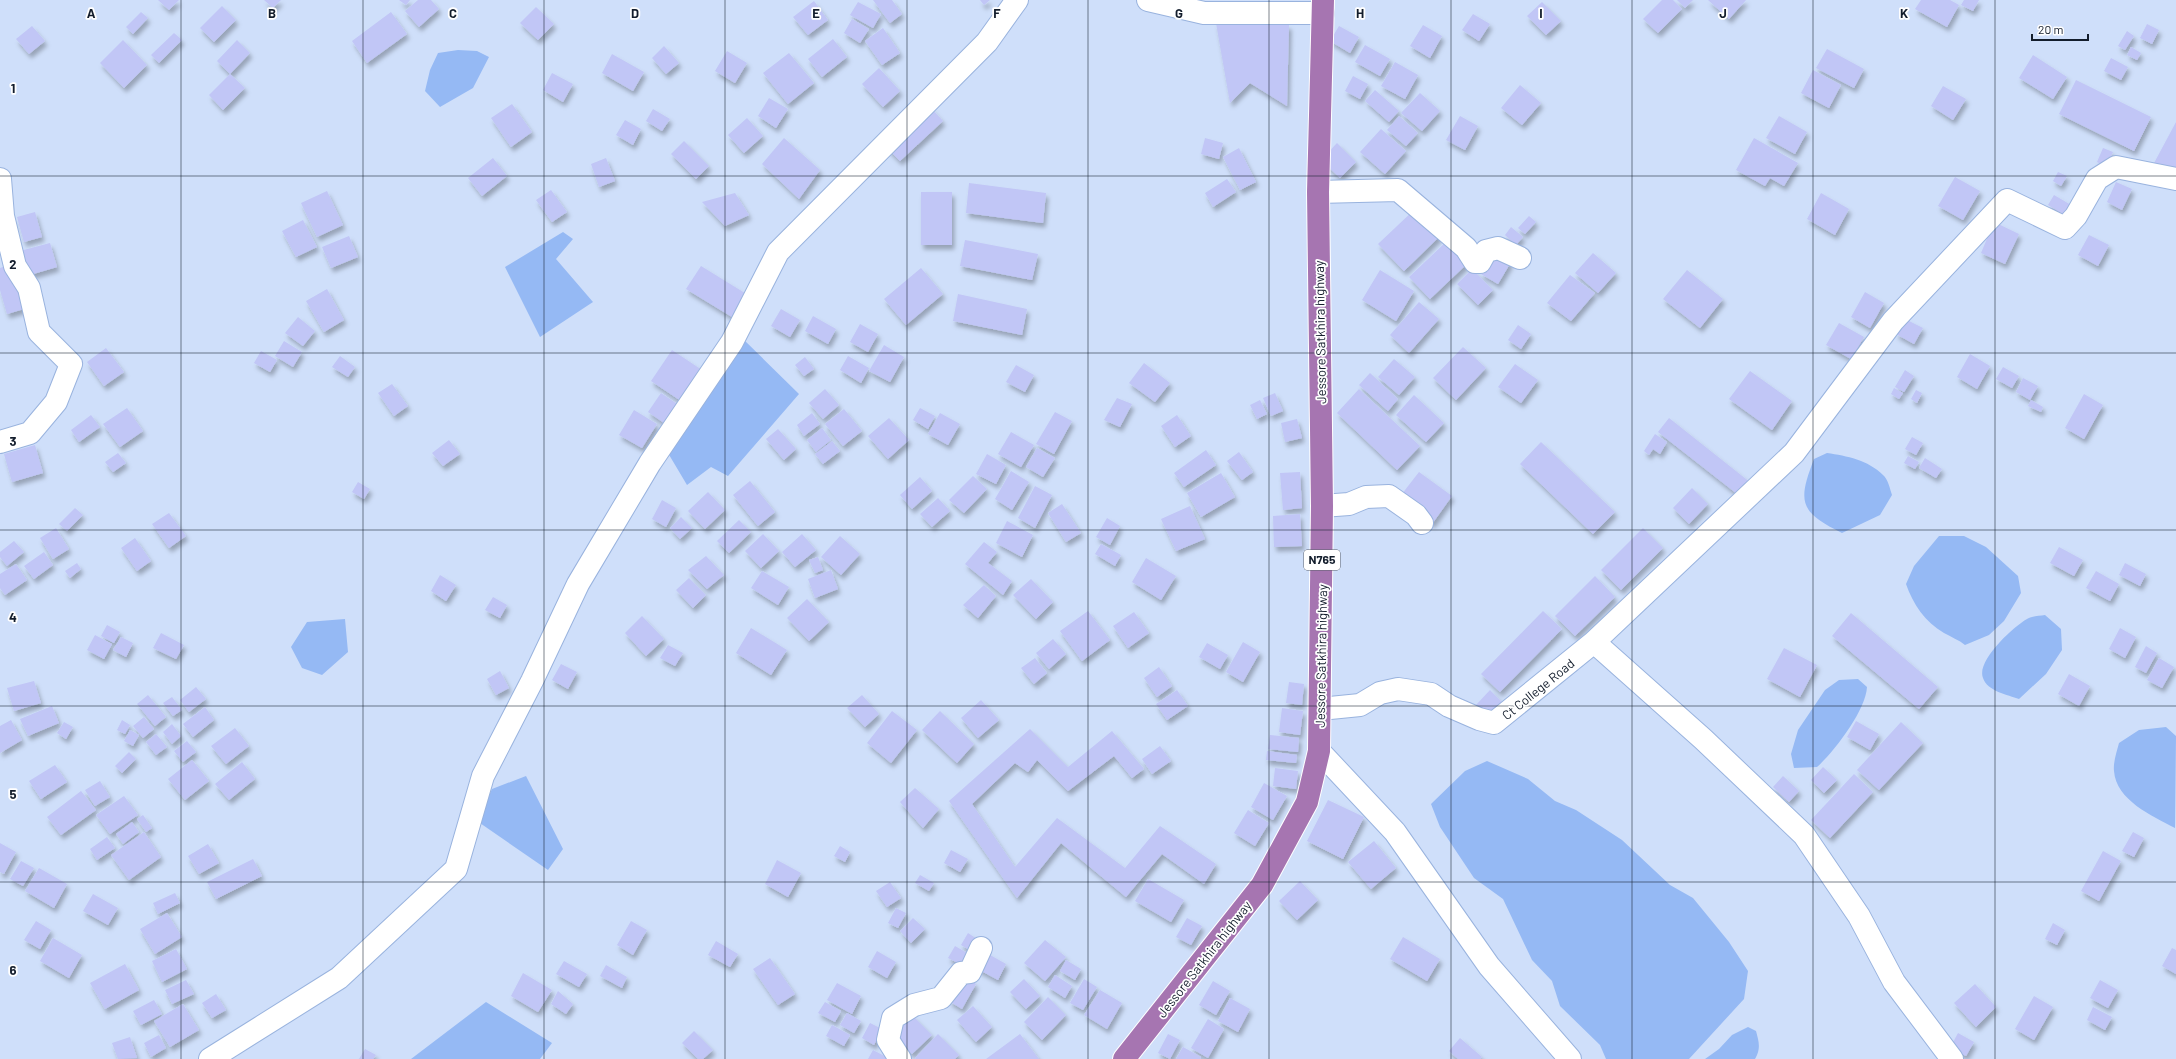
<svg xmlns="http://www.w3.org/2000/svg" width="2176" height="1059" viewBox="0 0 2176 1059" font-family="Barlow,sans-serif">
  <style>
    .water { fill: #95b9f4 }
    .building { fill: #c1c6f6; filter: url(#shadow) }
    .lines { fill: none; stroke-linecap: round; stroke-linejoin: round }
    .minor-casing { stroke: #99b3de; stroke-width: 24 }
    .highway-casing { stroke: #fff; stroke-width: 24 }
    .minor { stroke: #fff; stroke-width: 22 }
    .highway { stroke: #a675b1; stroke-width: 22 }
    .grid { fill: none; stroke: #131d2c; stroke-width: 1; stroke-opacity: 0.55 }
    .labels { text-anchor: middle; stroke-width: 3.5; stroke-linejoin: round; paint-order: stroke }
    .shield { fill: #fff; stroke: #5a616b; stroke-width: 1 }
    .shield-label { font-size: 12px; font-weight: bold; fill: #131d2c }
    .street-label { font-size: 13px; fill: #131d2c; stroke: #fff }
    .grid-label { font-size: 13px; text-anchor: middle; font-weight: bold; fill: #131d2c; stroke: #fff; stroke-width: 3.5; stroke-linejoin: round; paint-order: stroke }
  </style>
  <defs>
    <filter id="shadow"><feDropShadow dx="2.5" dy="4.5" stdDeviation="2" flood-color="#0004"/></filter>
  </defs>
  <rect width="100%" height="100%" fill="#cfdffa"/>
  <path class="water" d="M458,50L477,51L489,57L473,88L440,107L425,91L430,70L438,53Z
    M563,232L573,239L556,259L593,302L540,337L505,267Z
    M742,338L799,394L728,476L711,467L687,485L665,448Z
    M1827,453C1847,456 1868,460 1883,475C1888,479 1890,489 1892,495L1880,515L1842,533C1800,512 1797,503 1814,459Z
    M1939,536H1964L1986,547L2018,576L2021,593L2004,621L1989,635L1965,645C1959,640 1951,637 1944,633C1925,622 1913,604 1906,584L1914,566Z
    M2045,615L2061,629L2062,650L2046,674L2019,699C2008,695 1987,691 1983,678C1976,661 2013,627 2027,619C2031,616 2039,616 2045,615Z
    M345,619L348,652L322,675L302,668L291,647L307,622Z
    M1858,679L1867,687C1866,710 1834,752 1817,767L1794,768L1791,754L1798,730L1825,690L1839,680Z
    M2166,727L2176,736L2175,828C2152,816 2116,800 2114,771C2113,762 2117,751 2119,743L2139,730Z
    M1487,761L1528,779L1555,801L1576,810L1622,840L1670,885L1693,898L1729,942L1748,971L1744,999L1689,1059H1606L1600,1045L1560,1006L1552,981L1532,960L1503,899L1474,878L1440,827L1431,804L1465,771Z
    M526,776L563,849L548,870L477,821L492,789Z
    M486,1002L552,1043L540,1059H411Z
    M1748,1027L1756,1031C1759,1042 1761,1049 1755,1059H1705L1719,1049L1732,1035Z"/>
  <path class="building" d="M158,0H179L169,10Z
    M264,0H281L273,8Z
    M399,0H410L406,5Z
    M418,0H431L439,9L419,27L405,11Z
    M873,0H892L902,14L890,23Z
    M980,0H990L984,5Z
    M1662,0H1673L1682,9L1658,33L1643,19Z
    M1677,0H1693L1685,8Z
    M1708,0H1746L1729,19Z
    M1921,0H1950L1959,5L1947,27L1915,9Z
    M1964,0H1979L1973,11L1961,5Z
    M814,1L828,20L808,35L793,17Z
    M858,2L881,14L873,28L850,15Z
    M1542,2L1561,21L1546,35L1527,16Z
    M222,6L236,20L214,42L200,28Z
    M536,7L554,24L538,40L520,23Z
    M141,12L148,18L133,34L126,27Z
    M391,12L407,34L367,63L352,41Z
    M1473,14L1490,24L1479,41L1462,30Z
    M852,19L869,29L860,43L844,33Z
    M1216,23L1289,25L1287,106L1250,83L1230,103Z
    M2147,24L2159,30L2152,44L2140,38Z
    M1423,25L1442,36L1430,58L1410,46Z
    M32,26L45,41L29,54L16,39Z
    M1339,26L1359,37L1350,53L1330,41Z
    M883,28L900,53L882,65L865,41Z
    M2127,31L2134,36L2125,50L2118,46Z
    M174,33L182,40L159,63L151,55Z
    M833,39L847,57L822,77L808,59Z
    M123,40L147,65L124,88L100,63Z
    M237,40L250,53L230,74L217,61Z
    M1365,45L1390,59L1380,76L1355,62Z
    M664,46L679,63L666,74L652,58Z
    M2131,47L2141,53L2137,60L2127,55Z
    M1827,49L1864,69L1854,88L1816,68Z
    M727,51L747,63L735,83L715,71Z
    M789,53L814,83L788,104L763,73Z
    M612,54L644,72L633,91L602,73Z
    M2033,55L2067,77L2053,99L2019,78Z
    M2111,58L2128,67L2121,80L2104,71Z
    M1395,62L1418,75L1405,99L1381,86Z
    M879,68L900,91L883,107L862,84Z
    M1813,70L1841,85L1829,108L1801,93Z
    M552,73L573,84L563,102L543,90Z
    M230,74L245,88L223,110L209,95Z
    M1353,76L1368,84L1360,99L1345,91Z
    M2076,80L2151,117L2134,151L2059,114Z
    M1520,85L1541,103L1522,125L1501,108Z
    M1943,86L1966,99L1953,120L1931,106Z
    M1375,90L1399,111L1389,122L1365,101Z
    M1420,93L1440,111L1422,131L1401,113Z
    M769,98L788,109L776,128L758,116Z
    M512,104L532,132L511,147L491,118Z
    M930,107L943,121L900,161L887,148Z
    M653,109L670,119L662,131L646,121Z
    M1399,116L1418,133L1406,146L1387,130Z
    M1460,116L1478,126L1465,150L1446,140Z
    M1779,116L1807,132L1795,154L1766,138Z
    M747,118L763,136L744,153L728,135Z
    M625,120L641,129L633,145L616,135Z
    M2176,122V169L2153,165Z
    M1381,129L1406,151L1385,174L1360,152Z
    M784,138L820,170L799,199L762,164Z
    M1205,138L1223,143L1219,159L1201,154Z
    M1754,138L1798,163L1784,186L1770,178L1765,186L1736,170Z
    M684,141L709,166L696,179L671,154Z
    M1337,143L1356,162L1340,178L1321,160Z
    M1239,148L1256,182L1240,190L1223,157Z
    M2103,148L2113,152L2106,167L2097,162Z
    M493,158L507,176L482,196L468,178Z
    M606,158L615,181L599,187L591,164Z
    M2058,172L2067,176L2061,186L2053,181Z
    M1955,177L1980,191L1963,220L1938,206Z
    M1227,179L1236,192L1213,207L1205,193Z
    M2116,182L2132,189L2122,210L2107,202Z
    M969,183L1046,193L1043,223L966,213Z
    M551,190L567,212L552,222L536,200Z
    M327,191L343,225L317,237L301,203Z
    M921,192H952V245H921Z
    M735,193L749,215L725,226L702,202Z
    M1821,193L1849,209L1835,235L1807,219Z
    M2054,195L2071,205L2065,215L2048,205Z
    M1415,209L1440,236L1404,271L1378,244Z
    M35,212L42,237L24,242L17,217Z
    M1529,216L1536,222L1525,234L1518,228Z
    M303,220L317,247L296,257L282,231Z
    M1994,222L2019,234L2005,264L1981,253Z
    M1511,227L1523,237L1516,245L1505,235Z
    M2089,235L2109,245L2098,266L2078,255Z
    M349,236L358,257L331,268L322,247Z
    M965,240L1038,254L1032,280L960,266Z
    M1448,240L1469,262L1430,299L1409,277Z
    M50,243L57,267L23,277L16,252Z
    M1494,252L1511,262L1498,284L1481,274Z
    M1593,253L1616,273L1598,293L1575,273Z
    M11,264L24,309L7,314L0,290V268Z
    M701,266L748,295L732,317L686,289Z
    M921,268L943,294L906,325L884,299Z
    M1472,269L1493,290L1478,305L1457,284Z
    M1380,270L1414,291L1396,321L1362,300Z
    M1687,270L1723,299L1700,328L1663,299Z
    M1570,275L1595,293L1571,321L1547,303Z
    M327,289L344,320L324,332L306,301Z
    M1865,292L1884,303L1870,328L1851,317Z
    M958,294L1027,309L1022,335L953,321Z
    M1419,302L1439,319L1409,353L1390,335Z
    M781,309L800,320L790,337L771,326Z
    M813,316L836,329L828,344L805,331Z
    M298,317L315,331L303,346L285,333Z
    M1905,319L1923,328L1914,344L1896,334Z
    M1839,323L1864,337L1851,359L1826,345Z
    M860,324L878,334L868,352L850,342Z
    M1518,325L1531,334L1521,349L1508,340Z
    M284,341L302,352L293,367L275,356Z
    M884,345L904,357L890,382L869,371Z
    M1463,347L1486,368L1456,400L1433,378Z
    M106,348L124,372L104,386L87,362Z
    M672,350L702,370L681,401L651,381Z
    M261,351L277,360L270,372L254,363Z
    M1970,354L1990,366L1977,389L1957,377Z
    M340,356L355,367L348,377L332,367Z
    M848,356L869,368L861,383L840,370Z
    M805,357L814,369L804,376L795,365Z
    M1394,359L1415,377L1399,395L1378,377Z
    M1144,363L1170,383L1155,402L1129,383Z
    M1515,364L1538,380L1521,403L1498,387Z
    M1016,365L1034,375L1025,392L1006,382Z
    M2003,367L2019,376L2012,388L1996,379Z
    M1905,370L1914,376L1904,392L1895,387Z
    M1750,371L1792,401L1772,430L1729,399Z
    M1370,373L1398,399L1388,411L1359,385Z
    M2023,378L2038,386L2030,400L2016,392Z
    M392,384L408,406L394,416L378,393Z
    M1894,388L1903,393L1899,399L1891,394Z
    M825,389L839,405L823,419L809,403Z
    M1359,389L1420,446L1397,470L1337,413Z
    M1916,390L1922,393L1917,403L1911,399Z
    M661,393L680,406L667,425L648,412Z
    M1275,393L1283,411L1271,416L1263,398Z
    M2084,394L2103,405L2084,439L2065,428Z
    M1414,395L1444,423L1426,442L1396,415Z
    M1117,398L1132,404L1120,427L1104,420Z
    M1260,400L1267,414L1257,419L1250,405Z
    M2031,400L2043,407L2041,412L2028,406Z
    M127,408L143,431L120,447L103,424Z
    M920,408L935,416L928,429L913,420Z
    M844,409L862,431L843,446L825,424Z
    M634,410L657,424L642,448L619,435Z
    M1055,412L1072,421L1054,454L1036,444Z
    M812,413L820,424L804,436L797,425Z
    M940,413L960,424L948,445L928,434Z
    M91,415L100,427L79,442L71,430Z
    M1177,415L1191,436L1175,447L1161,426Z
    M889,418L909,440L888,459L868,436Z
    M1669,418L1751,483L1741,497L1658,432Z
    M1297,419L1302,438L1285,442L1281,423Z
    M822,428L831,440L816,452L807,440Z
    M778,429L796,449L784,460L766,439Z
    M1011,432L1034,445L1021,467L998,454Z
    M1655,434L1667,442L1660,454L1653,449L1649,455L1644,451Z
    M1912,437L1923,443L1916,455L1905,449Z
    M449,440L460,454L443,466L432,453Z
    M832,441L840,451L823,464L815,454Z
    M1541,442L1615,512L1593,534L1520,464Z
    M35,445L43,473L12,482L4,454Z
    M1037,448L1055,458L1043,477L1026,467Z
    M1206,450L1216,465L1184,487L1174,473Z
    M1239,452L1253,472L1242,480L1227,461Z
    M118,453L126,463L113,472L105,462Z
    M987,454L1006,465L996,484L976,474Z
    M1908,456L1919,462L1915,469L1904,463Z
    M1925,458L1942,469L1936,478L1919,468Z
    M1011,471L1029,482L1012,510L995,499Z
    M1300,472L1302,508L1283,510L1280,473Z
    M1419,472L1452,496L1432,524L1398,499Z
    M1221,473L1235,497L1201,517L1187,493Z
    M973,476L987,489L964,513L949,500Z
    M920,477L932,491L912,509L900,495Z
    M750,481L775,512L758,526L733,495Z
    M358,482L370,489L364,499L352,492Z
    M1035,486L1052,495L1035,528L1018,518Z
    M1692,488L1708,504L1689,524L1673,508Z
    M708,492L725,510L705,529L688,511Z
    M938,498L950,511L932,527L920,514Z
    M662,500L676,508L666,527L652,519Z
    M1062,504L1081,533L1066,542L1048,513Z
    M1190,506L1205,539L1176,551L1161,519Z
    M75,508L83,515L67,531L59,524Z
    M169,513L186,536L169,548L152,524Z
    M1300,514L1302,546L1274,547L1273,516Z
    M681,517L692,528L680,539L670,528Z
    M1107,518L1120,526L1110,545L1096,537Z
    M739,520L751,532L729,553L717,541Z
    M1007,521L1033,535L1022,557L996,543Z
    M56,528L69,549L53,559L40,538Z
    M1643,528L1663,548L1621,590L1601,570Z
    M763,534L779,551L761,568L745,551Z
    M802,534L816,550L795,567L782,552Z
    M840,536L860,554L841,575L821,557Z
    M135,538L151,561L137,571L121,548Z
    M14,541L24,552L7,566L0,557V552Z
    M984,542L997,552L988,563L1012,581L1003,595L965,564Z
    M1101,544L1121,555L1115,566L1095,554Z
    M2059,547L2083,560L2074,576L2050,563Z
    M44,552L53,565L34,579L24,566Z
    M706,556L724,575L707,589L688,570Z
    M818,557L823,570L815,573L809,560Z
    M1146,558L1176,576L1161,600L1132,582Z
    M77,563L81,569L70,578L65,571Z
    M2125,563L2146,574L2140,586L2119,575Z
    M16,564L27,580L5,595L0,588V574Z
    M831,570L838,589L815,598L808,579Z
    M762,571L789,587L778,605L751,588Z
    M2096,571L2119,584L2110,601L2086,588Z
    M440,575L456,585L446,601L431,591Z
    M1595,576L1615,597L1575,636L1555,616Z
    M689,578L706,595L693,608L676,590Z
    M1031,579L1053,602L1036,619L1013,595Z
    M984,585L996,596L978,618L963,605Z
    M493,597L507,605L500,618L485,610Z
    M807,599L829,622L809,641L787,618Z
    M1088,611L1110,640L1082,661L1060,631Z
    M1543,611L1562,629L1500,692L1481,674Z
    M1134,612L1149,633L1128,648L1113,626Z
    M1851,613L1938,687L1919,709L1832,636Z
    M642,616L664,639L646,656L625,633Z
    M107,625L120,632L114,643L101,636Z
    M751,628L787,650L771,675L736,653Z
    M2120,628L2136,637L2125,658L2109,649Z
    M161,633L184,645L176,659L153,648Z
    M95,635L112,644L104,659L87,650Z
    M121,637L133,643L126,657L113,650Z
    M1053,639L1066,654L1049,669L1036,653Z
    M1243,642L1260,652L1243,682L1226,672Z
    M1207,643L1228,655L1220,669L1199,657Z
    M668,645L683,653L675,666L660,658Z
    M2146,646L2157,653L2146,673L2135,667Z
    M1784,648L1817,665L1800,697L1767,679Z
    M1035,658L1047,673L1034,684L1021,668Z
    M2159,658L2174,667L2162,688L2147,680Z
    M561,664L577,672L568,689L552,680Z
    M1159,667L1172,686L1157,697L1144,678Z
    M500,671L509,688L496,695L487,679Z
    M2069,674L2090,686L2079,706L2058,694Z
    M34,681L41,703L14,711L7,688Z
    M1289,682L1304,684L1302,705L1286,703Z
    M196,687L206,699L189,712L180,700Z
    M1177,690L1188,706L1167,720L1156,704Z
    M1490,690L1503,703L1489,717L1476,705Z
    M148,695L166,717L155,726L137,704Z
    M862,695L879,714L865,727L847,708Z
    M172,697L182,710L173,716L163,703Z
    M981,700L999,720L978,738L961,718Z
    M52,706L59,723L28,736L20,719Z
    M205,707L214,720L193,737L183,724Z
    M1282,708L1303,711L1300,735L1279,732Z
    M892,711L917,730L891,763L867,743Z
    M940,711L974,744L957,763L922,730Z
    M144,717L154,729L143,738L133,726Z
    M11,720L22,740L0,753V726Z
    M122,720L130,725L125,734L117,730Z
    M1856,721L1879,734L1870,750L1847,737Z
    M64,722L73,727L66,739L57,733Z
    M1901,722L1923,743L1879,790L1857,770Z
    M172,724L181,736L172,744L163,732Z
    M235,728L249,746L226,764L211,746Z
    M1030,729L1068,767L1112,731L1144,769L1132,778L1114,756L1068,791L1037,760L1028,772L1015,763L972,804L1015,867L1057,818L1125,868L1160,826L1216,864L1204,884L1162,854L1126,897L1061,843L1017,898L949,801Z
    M130,730L139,735L133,746L124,741Z
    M156,734L167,747L156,755L146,742Z
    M1270,735L1299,738L1298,752L1268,749Z
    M187,741L196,752L183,762L174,751Z
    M1160,746L1171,761L1152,774L1142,759Z
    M1267,751L1297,755L1296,763L1266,760Z
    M129,752L136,759L122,773L115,766Z
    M192,760L209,781L185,800L168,779Z
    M242,762L255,779L229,800L215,784Z
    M55,765L67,782L41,799L29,781Z
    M1823,767L1837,780L1824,793L1811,780Z
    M1275,768L1298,771L1296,789L1273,786Z
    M1854,774L1873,792L1830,838L1811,820Z
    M1783,776L1799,791L1789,802L1773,787Z
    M100,781L110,797L95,806L85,790Z
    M1264,783L1287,796L1273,820L1251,807Z
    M915,788L939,809L923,828L900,802Z
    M81,791L96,810L61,835L47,817Z
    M124,796L138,815L110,834L96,815Z
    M1328,800L1364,817L1343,859L1307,841Z
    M1248,810L1269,823L1255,846L1234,833Z
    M143,815L152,828L146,832L137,819Z
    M132,822L139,832L123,844L116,834Z
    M144,832L161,857L129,880L111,855Z
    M2133,832L2144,838L2134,857L2122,851Z
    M107,837L115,848L97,860L90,849Z
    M1374,841L1396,868L1371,889L1348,862Z
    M0,843L16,852L4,874L0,872Z
    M208,844L219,863L199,874L188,856Z
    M840,846L850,852L845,862L834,856Z
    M951,850L968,859L960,872L944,863Z
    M2103,851L2121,861L2099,901L2081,891Z
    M253,859L262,876L216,899L207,882Z
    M777,860L801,873L788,897L765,884Z
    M21,861L34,868L23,886L10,879Z
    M39,868L67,884L54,908L25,891Z
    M920,875L934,883L929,891L915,883Z
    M1148,879L1184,900L1171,922L1135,901Z
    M1300,881L1318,900L1297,920L1279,901Z
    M890,882L901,898L887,907L876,891Z
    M175,893L180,903L158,914L153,903Z
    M93,894L118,908L108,925L83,911Z
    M896,908L906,913L898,928L888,923Z
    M167,913L182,937L155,954L140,929Z
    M913,918L925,929L911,943L900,931Z
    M1187,918L1202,926L1191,945L1176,937Z
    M36,921L51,930L40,949L24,940Z
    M631,921L647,930L633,955L617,945Z
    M2053,923L2065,930L2057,945L2045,939Z
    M968,933L980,941L973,952L961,945Z
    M1403,937L1440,959L1427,981L1390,959Z
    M53,938L82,955L69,978L40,961Z
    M1045,940L1066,957L1045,981L1024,963Z
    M716,941L738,954L730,967L708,955Z
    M955,946L974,957L968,968L948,958Z
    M2172,948L2176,950V974L2162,966Z
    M176,949L187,969L162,982L152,961Z
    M877,951L896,962L887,978L868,967Z
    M983,951L1006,964L998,980L974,967Z
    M770,958L795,994L778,1005L753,969Z
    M1066,960L1081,969L1075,980L1060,971Z
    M564,961L587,974L579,987L556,974Z
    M125,964L139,990L105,1009L90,983Z
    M606,965L627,977L622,988L600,976Z
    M523,973L552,990L538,1012L511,996Z
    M1055,975L1072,986L1065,998L1048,987Z
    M964,976L976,984L962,1009L949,1001Z
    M1024,979L1040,996L1026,1009L1010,992Z
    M1084,979L1097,987L1083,1010L1070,1003Z
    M186,980L194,994L172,1004L165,990Z
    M2100,980L2118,990L2108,1008L2090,998Z
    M1213,981L1230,991L1216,1015L1199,1005Z
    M837,983L861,996L852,1014L827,1000Z
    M1975,984L1996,1007L1976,1027L1954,1003Z
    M1100,990L1122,1003L1107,1029L1084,1015Z
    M558,991L573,1004L566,1014L551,1004Z
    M216,994L226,1010L212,1018L202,1003Z
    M2034,996L2053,1007L2034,1040L2015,1029Z
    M1048,997L1066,1015L1042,1040L1024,1022Z
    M1230,998L1250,1009L1238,1032L1218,1021Z
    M154,1000L162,1014L141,1025L133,1011Z
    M825,1002L841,1011L835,1022L818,1013Z
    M183,1004L199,1030L170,1047L154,1021Z
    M973,1006L992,1027L976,1042L957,1020Z
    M2093,1007L2112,1017L2105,1030L2087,1020Z
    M847,1013L861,1021L854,1033L840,1025Z
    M912,1015L932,1035L912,1054L892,1034Z
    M1208,1019L1224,1029L1208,1058L1191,1048Z
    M870,1023L882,1029L874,1045L862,1038Z
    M832,1025L850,1035L844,1046L826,1036Z
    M694,1031L713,1050L703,1059H698L682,1043Z
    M1958,1033L1974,1042L1966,1056L1950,1048Z
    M938,1034L959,1055L955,1059H916L915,1058Z
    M1020,1034L1039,1059H986Z
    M1168,1034L1180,1040L1170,1059L1158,1053Z
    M159,1035L166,1048L151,1057L144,1043Z
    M130,1037L137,1058L118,1059L112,1043Z
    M1460,1038L1482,1057L1480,1059H1458L1449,1051Z
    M1183,1047L1201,1057L1200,1059H1176Z
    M365,1049L376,1055L373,1059H359Z
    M873,1050L890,1059H868Z"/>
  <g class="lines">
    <defs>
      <path id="minor" d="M1148,0L1204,13H1323
        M0,179L3,216L15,266L29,288L39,332L71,364L56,402L30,433L0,442
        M1318,192L1398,190L1466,248L1475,262H1480L1486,251L1498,248L1520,258
        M1322,506L1349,504L1366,497L1389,496L1416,515L1422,523
        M1320,709L1360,705L1380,693L1398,689L1431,694L1449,706L1479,719L1494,723L1594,642
        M1319,751L1395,832L1489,966L1570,1059
        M210,1059L339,978L456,869L483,776L532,681L578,584L650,463L732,342L778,252L987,42L1017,0
        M900,1059L888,1040L893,1018L914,1005L941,998L961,973L970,972L981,948
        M1952,1059L1894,982L1859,916L1804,835L1703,739L1594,642L1794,453L1893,321L2007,200L2065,228L2076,216L2097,179L2116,167L2176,179"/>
      <path id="highway" d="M1124,1059L1262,885L1307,802L1319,751L1322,506L1318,192L1323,0"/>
    </defs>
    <use href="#minor" class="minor-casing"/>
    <use href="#highway" class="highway-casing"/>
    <use href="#minor" class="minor"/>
    <use href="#highway" class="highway"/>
  </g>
  <path class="grid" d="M181,0V1059M363,0V1059M544,0V1059M725,0V1059M907,0V1059M1088,0V1059M1269,0V1059M1451,0V1059M1632,0V1059M1813,0V1059M1995,0V1059M0,176H2176M0,353H2176M0,530H2176M0,706H2176M0,882H2176"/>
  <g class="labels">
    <rect class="shield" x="1304" y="550" width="36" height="20" rx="3"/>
    <g class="shield-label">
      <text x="1322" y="564">N765</text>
    </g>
    <g class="street-label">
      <text transform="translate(1320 332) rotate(-91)" y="5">Jessore Satkhira highway</text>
      <text transform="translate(1321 656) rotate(-89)" y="5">Jessore Satkhira highway</text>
      <text transform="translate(1538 689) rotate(-39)" y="5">Ct College Road</text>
      <text transform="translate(1204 959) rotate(-52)" y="5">Jessore Satkhira highway</text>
    </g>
  </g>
  <g class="grid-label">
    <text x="91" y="18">A</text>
    <text x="272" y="18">B</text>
    <text x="453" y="18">C</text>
    <text x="635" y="18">D</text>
    <text x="816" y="18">E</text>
    <text x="997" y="18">F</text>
    <text x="1179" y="18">G</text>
    <text x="1360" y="18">H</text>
    <text x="1541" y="18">I</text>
    <text x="1723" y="18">J</text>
    <text x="1904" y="18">K</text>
    <text x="13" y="93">1</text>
    <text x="13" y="269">2</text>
    <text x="13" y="446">3</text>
    <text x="13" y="622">4</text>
    <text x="13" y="799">5</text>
    <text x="13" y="975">6</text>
  </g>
  <path d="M2032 34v6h56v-6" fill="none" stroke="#131d2c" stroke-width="2"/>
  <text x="2038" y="34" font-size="12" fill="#131d2c" stroke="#ffffff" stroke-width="3" paint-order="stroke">20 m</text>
</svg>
